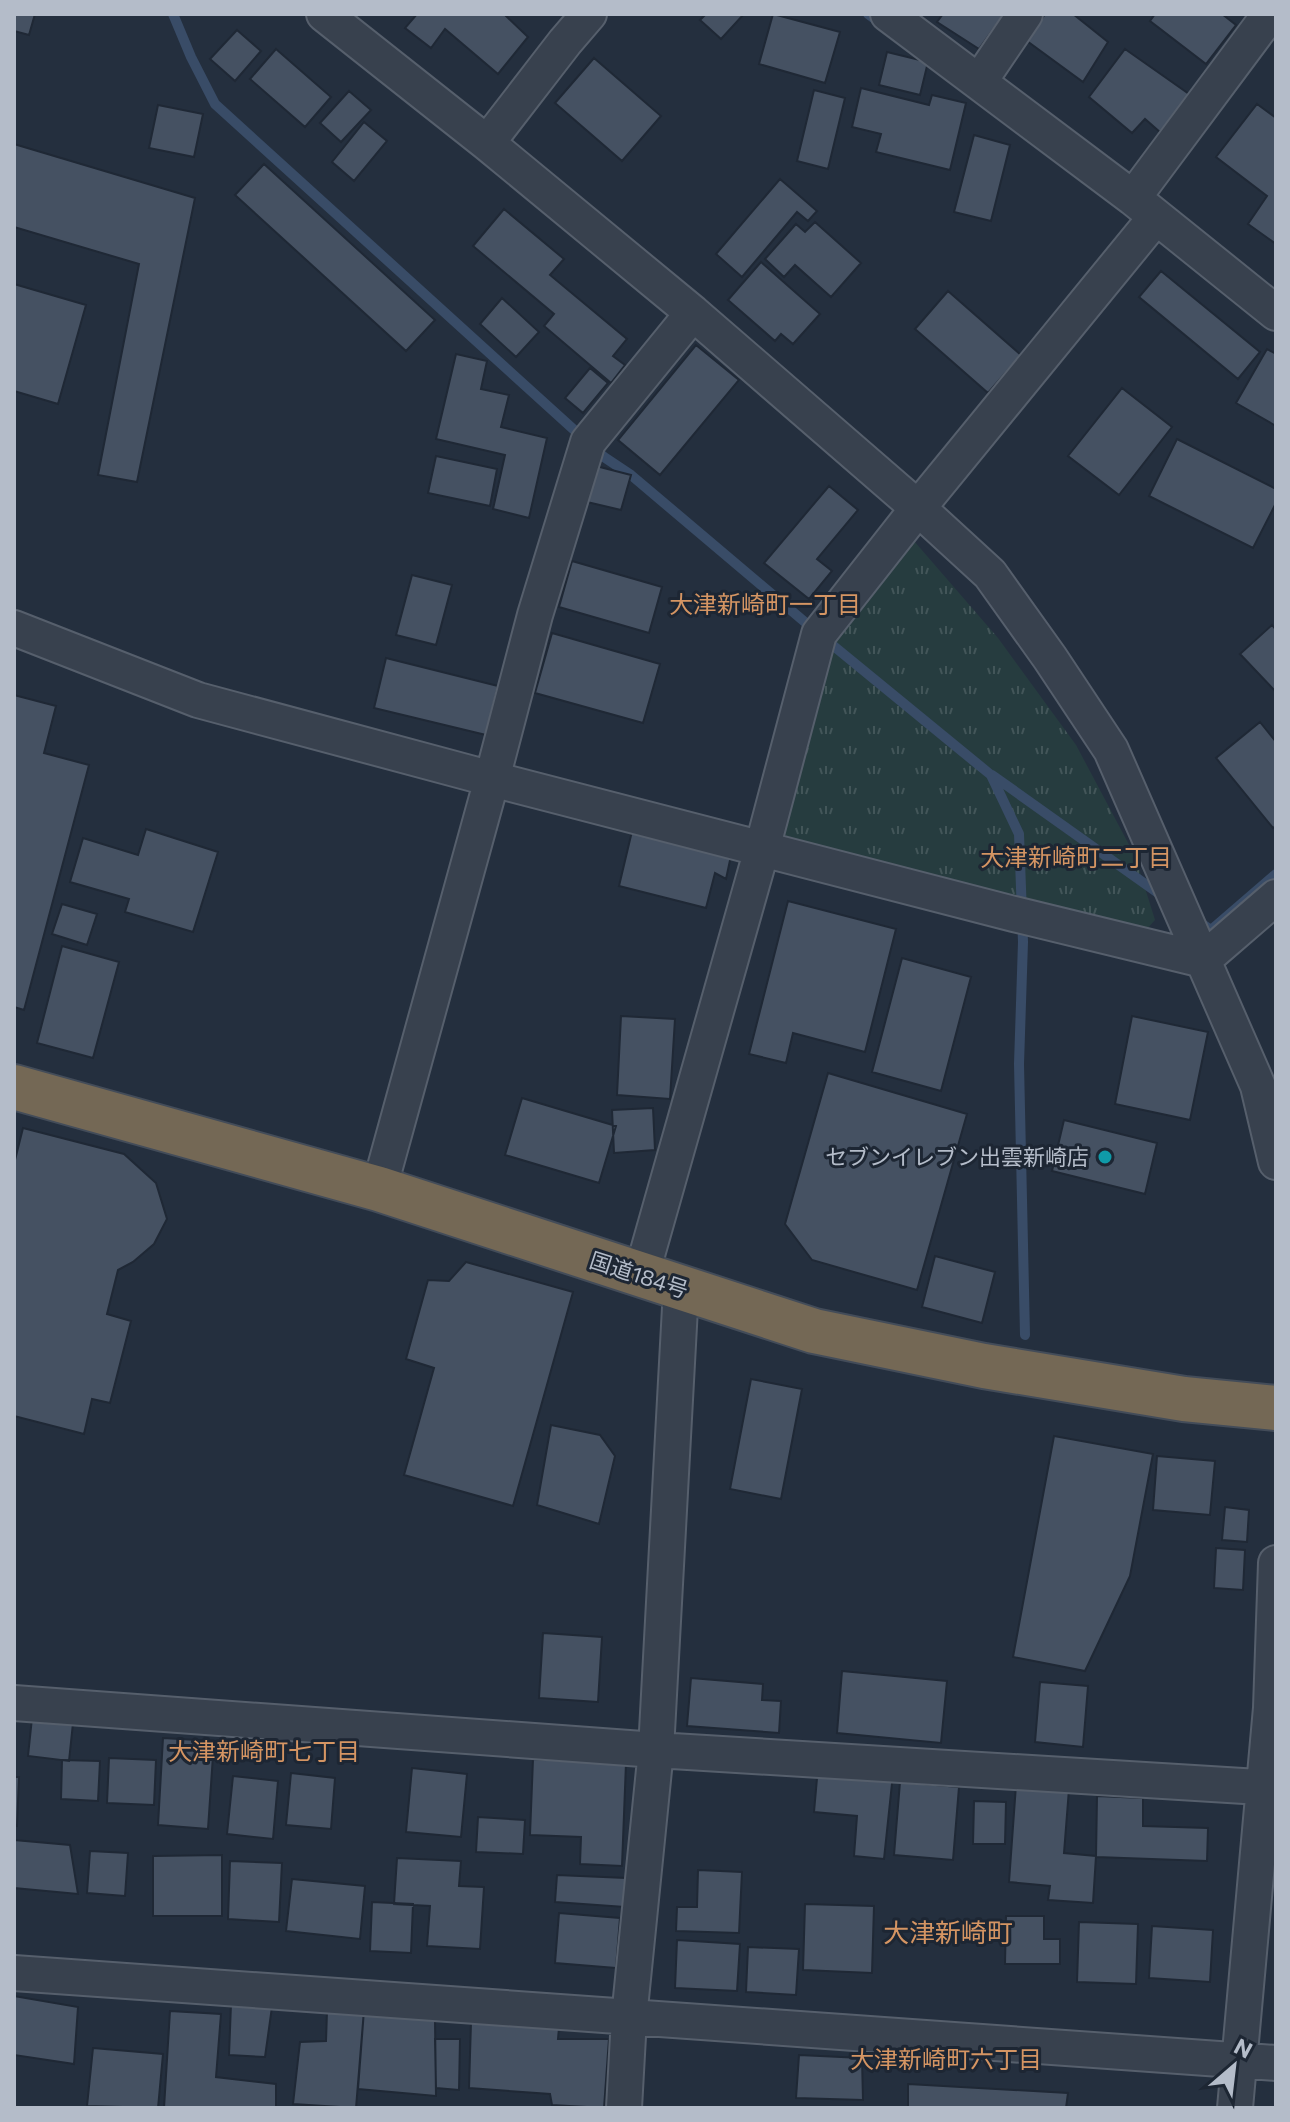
<svg xmlns="http://www.w3.org/2000/svg" width="1290" height="2122" viewBox="0 0 1290 2122" font-family="Commissioner,'Noto Sans JP',sans-serif">
  <style>
    .grass { fill: url(#grass-tufts) }
    .lines { fill: none; stroke-linecap: round; stroke-linejoin: round }
    .stream { stroke: #394c67; stroke-width: 10 }
    .building { fill: #455162; stroke: #1f2835; stroke-width: 2 }
    .minor-casing { stroke: #565f6c; stroke-width: 38 }
    .highway-casing { stroke: #434c59; stroke-width: 48 }
    .minor { stroke: #38414e; stroke-width: 34 }
    .highway { stroke: #746855; stroke-width: 44 }
    .culture-dot { fill: #0f9aa8; stroke: #1d2633; stroke-width: 3 }
    .labels { text-anchor: middle; stroke-width: 6; stroke-linejoin: round; paint-order: stroke }
    .poi-label { font-size: 22px; fill: #b4bcc9; stroke: #1d2633; text-anchor: end }
    .street-label { font-size: 22px; fill: #b4bcc9; stroke: #1d2633 }
    .neighbourhood-label { font-size: 24px; fill: #d59563; stroke: #1d2633 }
    .quarter-label { font-size: 26px; fill: #d59563; stroke: #1d2633 }
  </style>
  <defs>
    <pattern id="grass-tufts" width="24" height="20" patternUnits="userSpaceOnUse" patternTransform="scale(2)"><rect width="24" height="20" fill="#263c3f"/><path d="M3 7l-1-3M5 7V3M7 7l1-3M15 17l-1-3M17 17v-4M19 17l1-3" fill="none" stroke="#435659"/></pattern>
  </defs>
  <rect width="100%" height="100%" fill="#242f3e"/>
  <path class="grass" d="M914,541L998,638L1076,745L1135,856L1155,920L1145,931L782,835L828,642Z"/>
  <g class="lines">
    <path class="stream" d="M173,14L191,57L215,104L604,457L631,475L819,634L991,775L1019,834L1023,942L1019,1064L1025,1335
      M868,14L883,25
      M992,775L1165,898
      M1198,921L1211,930L1276,874"/>
  </g>
  <path class="building" d="M14,14H35L29,35L14,31Z
    M417,14H504L528,37L498,74L445,29L431,48L405,28Z
    M706,14H744L721,39L700,20Z
    M773,14L840,32L825,83L759,64Z
    M943,14H1004L979,49L937,22Z
    M1045,14H1073L1108,42L1083,82L1027,41Z
    M1155,14H1222L1236,25L1206,64L1150,21Z
    M237,30L261,51L235,81L210,59Z
    M276,49L331,97L305,127L250,79Z
    M1125,49L1189,94L1161,133L1145,119L1132,133L1089,97Z
    M887,52L928,62L920,95L879,85Z
    M594,58L661,116L622,161L555,103Z
    M861,88L929,105L932,95L966,103L950,170L876,152L881,134L852,127Z
    M814,90L845,98L828,169L797,161Z
    M349,91L371,110L341,142L320,123Z
    M1257,104L1276,118V244L1248,224L1267,196L1216,157Z
    M158,105L203,114L194,157L149,148Z
    M364,122L387,141L354,181L332,162Z
    M974,135L1010,145L991,221L954,212Z
    M14,144L195,198L137,482L98,475L139,264L14,227Z
    M264,164L435,320L406,351L235,195Z
    M780,179L817,211L808,221L797,212L742,277L716,254Z
    M504,209L564,259L550,275L627,339L613,356L625,365L611,383L544,326L554,314L473,246Z
    M815,222L861,263L831,297L795,265L784,277L765,259L796,224L805,232Z
    M761,262L820,314L793,344L781,334L775,341L728,300Z
    M1161,271L1260,352L1238,379L1139,297Z
    M14,284L86,305L58,404L14,391Z
    M948,291L1021,355L988,393L915,329Z
    M502,298L539,332L516,357L480,324Z
    M696,345L739,380L660,475L618,440Z
    M1267,349L1276,354V426L1236,403Z
    M456,354L487,361L481,389L509,395L501,427L547,438L529,518L493,509L505,455L436,439Z
    M590,368L608,383L583,413L565,398Z
    M1122,388L1172,427L1119,495L1068,456Z
    M1177,439L1276,489V503L1253,548L1149,496Z
    M436,456L497,469L490,506L428,493Z
    M596,466L631,475L621,510L587,502Z
    M829,486L858,510L817,559L832,571L809,599L764,563Z
    M572,561L662,587L649,633L559,607Z
    M412,575L452,585L436,645L396,635Z
    M1272,625L1276,630V692L1240,654Z
    M552,633L660,664L643,723L535,693Z
    M386,658L498,686L486,735L374,708Z
    M14,695L56,706L44,753L89,765L24,1010L14,1007Z
    M1260,722L1276,742V826L1273,828L1216,758Z
    M633,827L732,851L726,879L715,873L706,908L619,886Z
    M146,829L218,852L193,932L125,912L129,899L70,882L83,838L138,855Z
    M788,901L896,929L865,1052L793,1033L786,1063L749,1054Z
    M62,904L97,914L87,945L52,934Z
    M62,946L119,962L93,1058L37,1043Z
    M902,958L971,977L941,1091L872,1072Z
    M621,1016L675,1019L670,1099L617,1095Z
    M1132,1016L1208,1032L1190,1120L1115,1104Z
    M828,1073L967,1114L917,1290L812,1260L785,1224Z
    M522,1098L616,1126L599,1183L505,1155Z
    M653,1108L655,1150L614,1153L612,1110Z
    M1064,1120L1157,1143L1145,1194L1052,1171Z
    M23,1128L124,1154L156,1183L167,1219L154,1244L133,1262L118,1270L107,1314L131,1321L110,1403L92,1399L84,1434L14,1416V1164Z
    M935,1256L995,1272L982,1323L922,1307Z
    M466,1262L573,1292L513,1506L404,1475L434,1368L406,1359L428,1280L449,1281Z
    M751,1379L802,1389L781,1499L730,1489Z
    M551,1425L600,1435L615,1456L599,1524L537,1505Z
    M1054,1436L1153,1454L1130,1576L1085,1671L1013,1657Z
    M1157,1456L1215,1461L1210,1515L1153,1510Z
    M1225,1507L1249,1510L1247,1542L1222,1540Z
    M1216,1548L1245,1550L1243,1590L1214,1588Z
    M543,1633L602,1637L598,1702L539,1698Z
    M842,1671L947,1681L941,1743L837,1733Z
    M691,1678L763,1684L762,1700L781,1701L779,1733L687,1726Z
    M1040,1682L1088,1686L1083,1747L1035,1742Z
    M32,1718L73,1723L69,1761L28,1756Z
    M163,1738L214,1741L208,1829L158,1825Z
    M109,1758L156,1760L154,1805L107,1803Z
    M533,1759L626,1763L622,1866L580,1864L581,1837L530,1835Z
    M62,1760L100,1761L98,1801L61,1799Z
    M818,1767L893,1774L884,1859L854,1856L857,1816L814,1812Z
    M412,1768L467,1774L461,1837L406,1832Z
    M291,1773L335,1778L331,1829L286,1825Z
    M233,1776L278,1781L273,1839L227,1834Z
    M14,1777H19L17,1826L14,1825Z
    M900,1782L959,1787L953,1860L894,1855Z
    M1016,1785L1069,1789L1064,1853L1096,1856L1093,1903L1048,1900L1050,1886L1009,1882Z
    M1097,1796L1143,1798V1826L1208,1828L1207,1861L1096,1857Z
    M974,1801L1006,1802L1005,1844H973Z
    M478,1817L525,1820L523,1854L476,1852Z
    M14,1840L70,1845L78,1894L14,1888Z
    M90,1851L128,1853L125,1896L87,1893Z
    M222,1855V1916H153V1856Z
    M397,1858L461,1861L459,1886L484,1887L480,1949L427,1946L430,1906L394,1904Z
    M230,1861L282,1863L279,1922L228,1919Z
    M698,1870L742,1872L739,1933L676,1931L677,1907H697Z
    M557,1875L626,1878L625,1907L555,1902Z
    M292,1879L365,1886L360,1939L286,1931Z
    M372,1902L413,1904L411,1953L370,1951Z
    M805,1904L874,1906L872,1973L803,1970Z
    M559,1913L620,1918L616,1968L555,1963Z
    M1006,1916H1044V1939H1060V1964H1005Z
    M1079,1922L1138,1924L1136,1984L1077,1982Z
    M1152,1926L1213,1930L1210,1982L1149,1978Z
    M677,1940L740,1944L737,1991L675,1988Z
    M748,1947L799,1949L796,1995L746,1992Z
    M14,1996L78,2007L74,2064L14,2055Z
    M231,2004L272,2007L265,2057L229,2055Z
    M364,2010L356,2108L293,2104L300,2042L326,2041L327,2011Z
    M364,2010L435,2020L436,2096L358,2089Z
    M170,2011L221,2014L216,2077L276,2084V2108H164Z
    M471,2022L559,2028L558,2039H609L604,2108L552,2105L550,2094L469,2088Z
    M435,2039H460L459,2090L436,2088Z
    M93,2048L163,2054L158,2108L87,2106Z
    M799,2055L862,2058L863,2100L796,2098Z
    M908,2084L1068,2093L1066,2108H908Z"/>
  <g class="lines">
    <defs>
      <path id="minor" d="M324,14L487,143L693,313L918,508L990,574L1050,658L1111,750L1258,1086L1276,1162
        M888,14L1133,198L1276,313
        M979,82L1025,14
        M487,143L565,42L589,14
        M1133,198L1270,14
        M14,628L198,700L492,779L1014,914L1203,960
        M1203,960L1276,897
        M379,1189L492,779L535,615L588,442L693,313
        M641,1276L762,849L819,634L918,508L1156,217
        M14,1703L656,1750L1276,1788
        M14,1973L1276,2063
        M624,2108L629,2018L656,1750L681,1289
        M1235,2108L1271,1708L1276,1563"/>
      <path id="highway" d="M14,1087L379,1189L814,1331L984,1366L1184,1399L1276,1408"/>
    </defs>
    <use href="#minor" class="minor-casing"/>
    <use href="#highway" class="highway-casing"/>
    <use href="#minor" class="minor"/>
    <use href="#highway" class="highway"/>
  </g>
  <circle class="culture-dot" cx="1105" cy="1157" r="8"/>
  <g class="labels">
    <g class="poi-label">
      <text x="1089" y="1165">セブンイレブン出雲新崎店</text>
    </g>
    <g class="street-label">
      <text transform="translate(639 1275) rotate(18)" y="8">国道184号</text>
    </g>
    <g class="neighbourhood-label">
      <text x="765" y="613">大津新崎町一丁目</text>
      <text x="1076" y="866">大津新崎町二丁目</text>
      <text x="264" y="1760">大津新崎町七丁目</text>
      <text x="946" y="2068">大津新崎町六丁目</text>
    </g>
    <g class="quarter-label">
      <text x="948" y="1942">大津新崎町</text>
    </g>
  </g>
  <rect width="1290" height="2122" fill="none" stroke="#b4bcc9" stroke-width="32"/>
  <g transform="translate(1234 2066) rotate(28)" stroke="#1d2633" stroke-width="6" paint-order="stroke">
  <path d="M0-6L14 30L0 20L-14 30Z" fill="#b4bcc9"/>
  <text y="-12" font-size="22" font-weight="bold" text-anchor="middle" fill="#b4bcc9">N</text>
  </g>
</svg>
